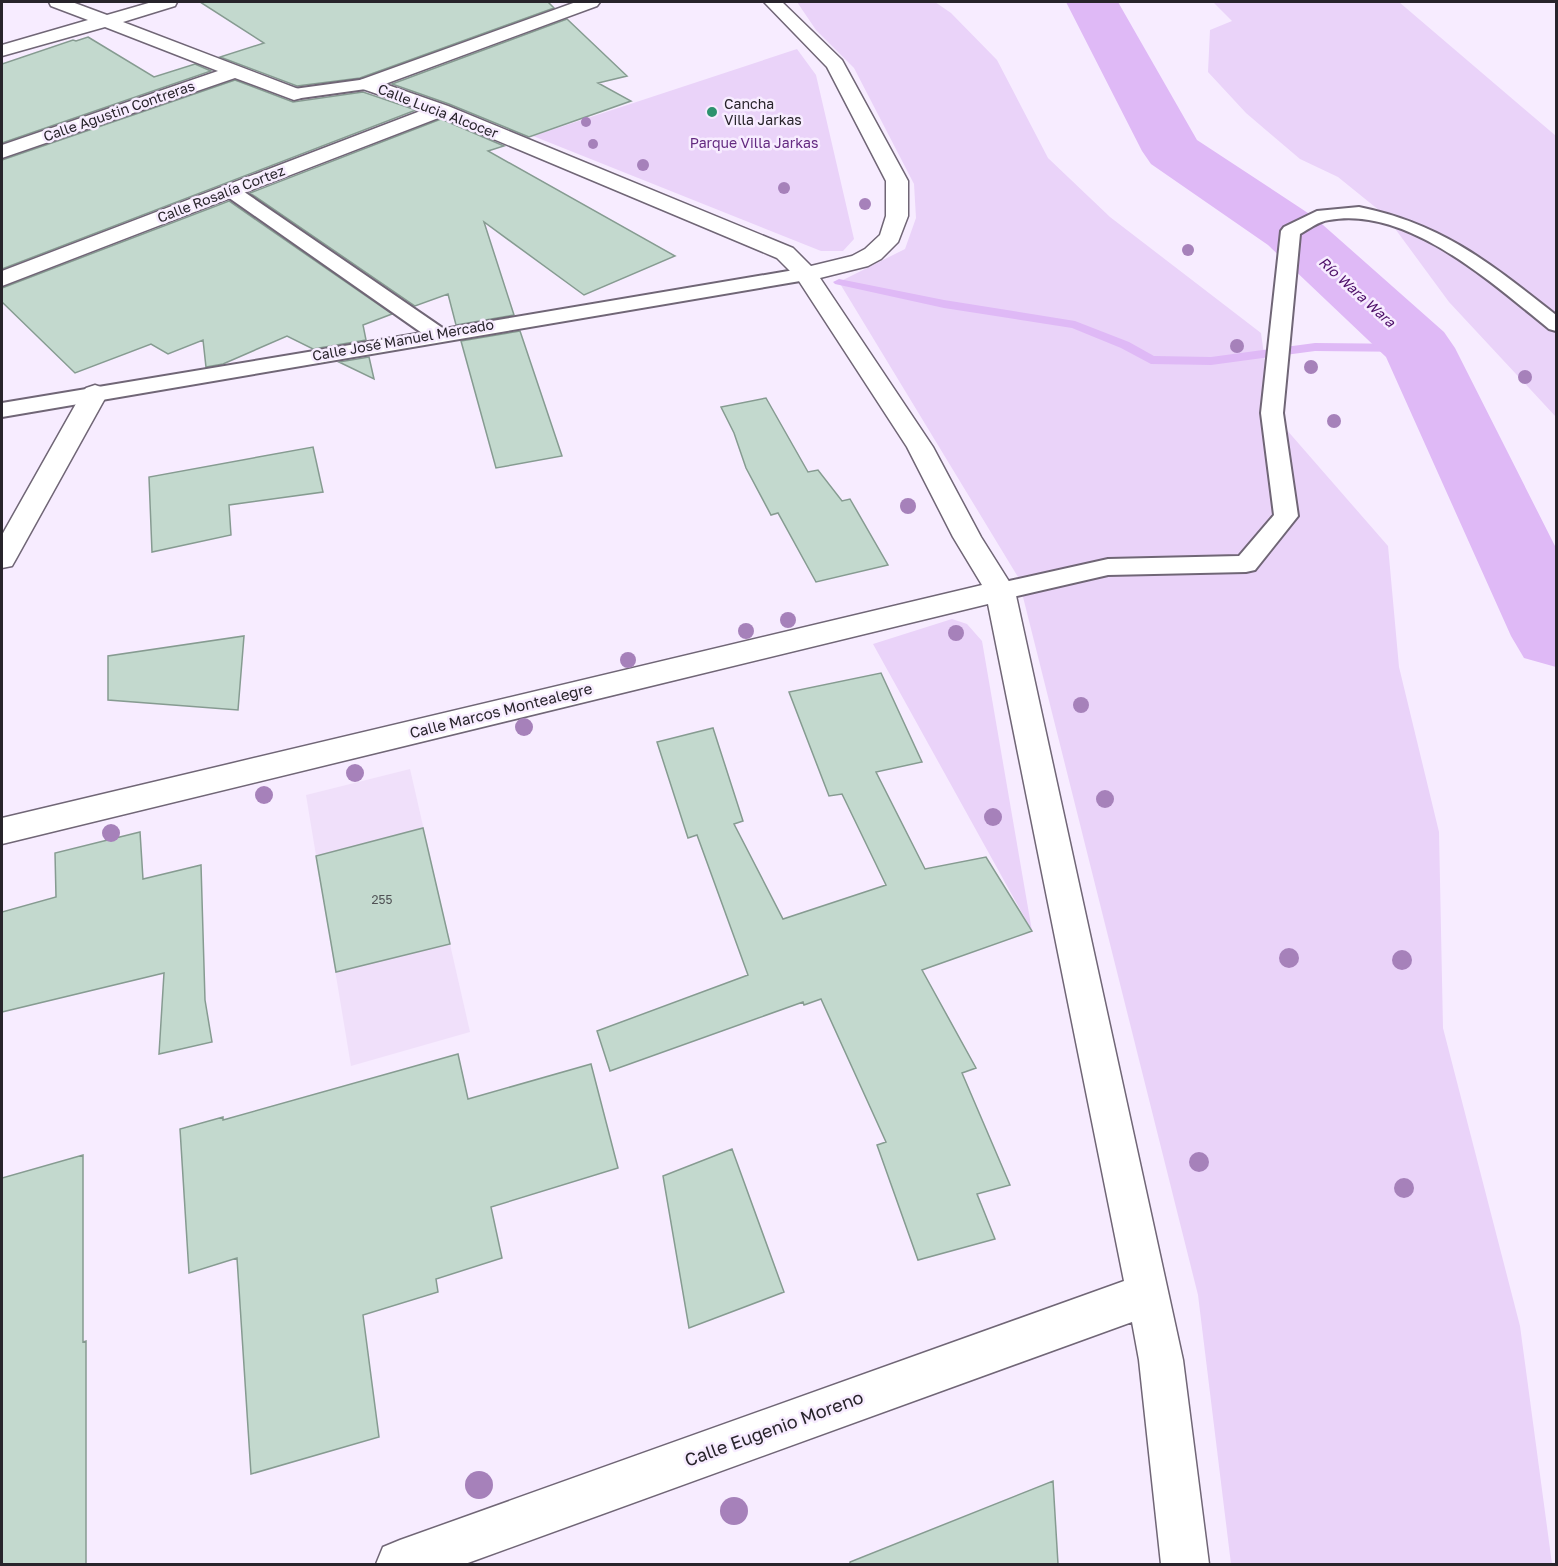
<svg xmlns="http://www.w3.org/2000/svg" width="1558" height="1566" viewBox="0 0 1558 1566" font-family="'Golos Text',sans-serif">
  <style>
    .built { fill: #f0e0fa }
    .green { fill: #ead3f9 }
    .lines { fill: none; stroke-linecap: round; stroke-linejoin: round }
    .stream { fill: #dfb9f6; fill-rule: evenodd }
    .river { fill: #dfb9f6; fill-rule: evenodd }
    .building { fill: #c3d9ce; stroke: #869b91; stroke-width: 1.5 }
    .lane-casing { stroke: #706676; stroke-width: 4 }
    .street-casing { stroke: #706676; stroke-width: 3 }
    .lane { fill: #fff; fill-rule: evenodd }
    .street { fill: #fff; fill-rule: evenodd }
    .tree { fill: #a681ba }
    .poi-dot { fill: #2d926e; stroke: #f7ecff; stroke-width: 2 }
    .labels { text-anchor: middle; stroke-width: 5; stroke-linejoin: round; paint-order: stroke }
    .number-label { font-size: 12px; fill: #4f5154 }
    .far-poi-label { font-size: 14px; fill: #28242b; stroke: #f7ecff; text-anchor: start }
    .far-street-label { font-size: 14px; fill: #28242b; stroke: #f7ecff }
    .far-park-label { font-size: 14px; fill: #642a81; stroke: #f7ecff }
    .far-water-label { font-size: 14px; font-style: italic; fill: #4d0f68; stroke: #f7ecff }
    .street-label { font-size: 15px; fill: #28242b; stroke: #f7ecff }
    .near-street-label { font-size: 18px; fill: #28242b; stroke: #f7ecff }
  </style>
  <rect width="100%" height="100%" fill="#f7ecff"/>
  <path class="built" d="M410,769L470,1032L351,1066L306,795Z"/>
  <path class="green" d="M797,2H935L951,13L997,60L1048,158L1110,217L1261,333L1272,413L1388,546L1399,667L1439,832L1443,1028L1520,1326L1552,1564H1231L1198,1295L1018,577L839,282L905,249L916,218L914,184L854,68L816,30Z
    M1213,2H1399L1556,136V417L1449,302L1385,215L1338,177L1300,159L1246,113L1208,72L1210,30L1232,21Z
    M797,49L816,75L854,239L843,251H821L533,136Z
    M952,619L967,624L982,641L1032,931L873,644Z"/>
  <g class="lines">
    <path class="stream" d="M839,279L944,300L1075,321L1129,342L1154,356L1211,357L1315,343L1418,344L1424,348L1418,352L1315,351L1211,365L1151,364L1121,348L1072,328L944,308L835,284L833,282Z"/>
    <path class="river" d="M1066,2H1118L1197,140L1314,217L1444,332L1455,348L1556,548V667L1524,658L1511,636L1386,357L1268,245L1151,164L1142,151Z"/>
  </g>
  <path class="building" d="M200,2H548L554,8L360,78L297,86L220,57L264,43Z
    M567,19L627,76L598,83L631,101L529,137L449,104L392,84Z
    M88,37L154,77L195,64L211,71L2,143V64L73,40L76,41Z
    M235,80L293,102L363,92L416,110L2,269V160Z
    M441,119L504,146L488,151L675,256L584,295L484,222L514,315L456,325L448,294L415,306L250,193Z
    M229,201L392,314L363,325L366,340L313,349L287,336L223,364L206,367L203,340L168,354L151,344L75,373L2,302V288Z
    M520,331L562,456L496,468L461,341Z
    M369,357L374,379L339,362Z
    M766,398L808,472L818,470L842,501L850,499L888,565L816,582L778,513L771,515L746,468L734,433L721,407Z
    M313,447L323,492L229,505L231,535L152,552L149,477Z
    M244,636L238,710L108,700V656Z
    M881,673L922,762L876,772L925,869L986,857L1032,931L922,970L976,1068L962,1073L1010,1185L977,1194L995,1239L918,1260L877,1145L886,1142L821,999L804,1005L803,1002L610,1071L597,1031L748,975L697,835L688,838L657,742L713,728L743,821L734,824L783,919L886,885L842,794L829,796L789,692Z
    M423,828L450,944L336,972L316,856Z
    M140,832L143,879L201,865L205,1000L212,1042L159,1054L164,973L2,1012V912L56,897L55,853Z
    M458,1054L468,1099L591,1064L618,1168L491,1207L502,1258L436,1279L438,1292L363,1315L379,1437L251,1474L237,1258L189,1273L180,1129L223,1117V1120Z
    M732,1149L784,1292L689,1328L663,1176Z
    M83,1155V1342L86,1341V1564H2V1178Z
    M1053,1481L1058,1564H850V1562Z"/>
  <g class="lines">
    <defs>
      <path id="lane" d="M367,79L373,80L375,84L373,88L294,99L286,94L294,89Z
        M231,185L237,187L444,329L806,268L813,270L816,274L813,278L806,280L2,417V403L422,333L225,195L222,191L225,187Z
        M1359,207C1443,224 1491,264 1556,315V331L1549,329C1493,284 1407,205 1329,220C1319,221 1309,229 1300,234L1283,413L1298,516L1255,570L1246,572L1108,575L1000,600L991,597L987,591L991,585L1108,559L1239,556L1274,515L1261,413L1281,231L1284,227L1317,211Z"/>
      <path id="street" d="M49,2H72L107,15L152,2H177L175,6L123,22L301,90L304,94L301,98L294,100L235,78L2,158V145L218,71L105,27L2,56V45L88,20L51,6Z
        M576,2H600L597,6L385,84L448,106L793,248L811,266L852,256L865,249L880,235L886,216V181L827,67L764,2H782L842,60L908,181V216L898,242L881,259L868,266L820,278L933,447L981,537L1015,591L1183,1360L1209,1564H1161L1139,1360L1132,1322L465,1564H376L383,1547L400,1540L1124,1281L988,604L2,844V818L982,585L953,537L907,447L797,278L777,258L441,117L2,286V271L423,110L360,88L357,84L360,80Z
        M95,385L104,388L108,393L16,559L12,566L2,568V535L82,393L86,388Z"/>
    </defs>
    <use href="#lane" class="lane-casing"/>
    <use href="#street" class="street-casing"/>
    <use href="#lane" class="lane"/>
    <use href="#street" class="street"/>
  </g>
  <g class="tree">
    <circle cx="586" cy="122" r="5"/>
    <circle cx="593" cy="144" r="5"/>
    <circle cx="643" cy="165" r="6"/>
    <circle cx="784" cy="188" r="6"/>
    <circle cx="865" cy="204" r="6"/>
    <circle cx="1188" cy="250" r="6"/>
    <circle cx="1237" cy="346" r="7"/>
    <circle cx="1311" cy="367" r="7"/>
    <circle cx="1525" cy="377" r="7"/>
    <circle cx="1334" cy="421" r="7"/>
    <circle cx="908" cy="506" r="8"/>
    <circle cx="788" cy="620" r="8"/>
    <circle cx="746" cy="631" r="8"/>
    <circle cx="956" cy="633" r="8"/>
    <circle cx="628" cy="660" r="8"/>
    <circle cx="1081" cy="705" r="8"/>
    <circle cx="524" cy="727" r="9"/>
    <circle cx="355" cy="773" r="9"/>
    <circle cx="264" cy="795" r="9"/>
    <circle cx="1105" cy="799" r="9"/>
    <circle cx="993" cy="817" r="9"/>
    <circle cx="111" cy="833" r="9"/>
    <circle cx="1289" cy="958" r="10"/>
    <circle cx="1402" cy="960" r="10"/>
    <circle cx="1199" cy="1162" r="10"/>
    <circle cx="1404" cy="1188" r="10"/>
    <circle cx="479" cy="1485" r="14"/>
    <circle cx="734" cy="1511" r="14"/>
  </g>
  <circle class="poi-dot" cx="712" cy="112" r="6"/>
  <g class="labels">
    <g class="number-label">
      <text x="382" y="904">255</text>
    </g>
    <g class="far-poi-label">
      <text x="724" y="109">Cancha<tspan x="724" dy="16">Villa Jarkas</tspan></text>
    </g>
    <g class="far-street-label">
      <text transform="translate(119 111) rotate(-19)" y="5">Calle Agustin Contreras</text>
      <text transform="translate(438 111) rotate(21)" y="5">Calle Lucia Alcocer</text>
      <text transform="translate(221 194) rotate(-21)" y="5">Calle Rosalía Cortez</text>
      <text transform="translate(403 340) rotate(-10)" y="5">Calle José Manuel Mercado</text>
    </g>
    <g class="far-park-label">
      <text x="754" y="148">Parque Villa Jarkas</text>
    </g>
    <g class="far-water-label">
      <text transform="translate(1357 292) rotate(42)" y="5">Río Wara Wara</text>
    </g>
    <g class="street-label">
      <text transform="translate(501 711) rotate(-14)" y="5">Calle Marcos Montealegre</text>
    </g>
    <g class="near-street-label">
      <text transform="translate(774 1429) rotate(-20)" y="6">Calle Eugenio Moreno</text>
    </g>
  </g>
  <rect width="1558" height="1566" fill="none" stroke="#28242b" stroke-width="6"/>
</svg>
